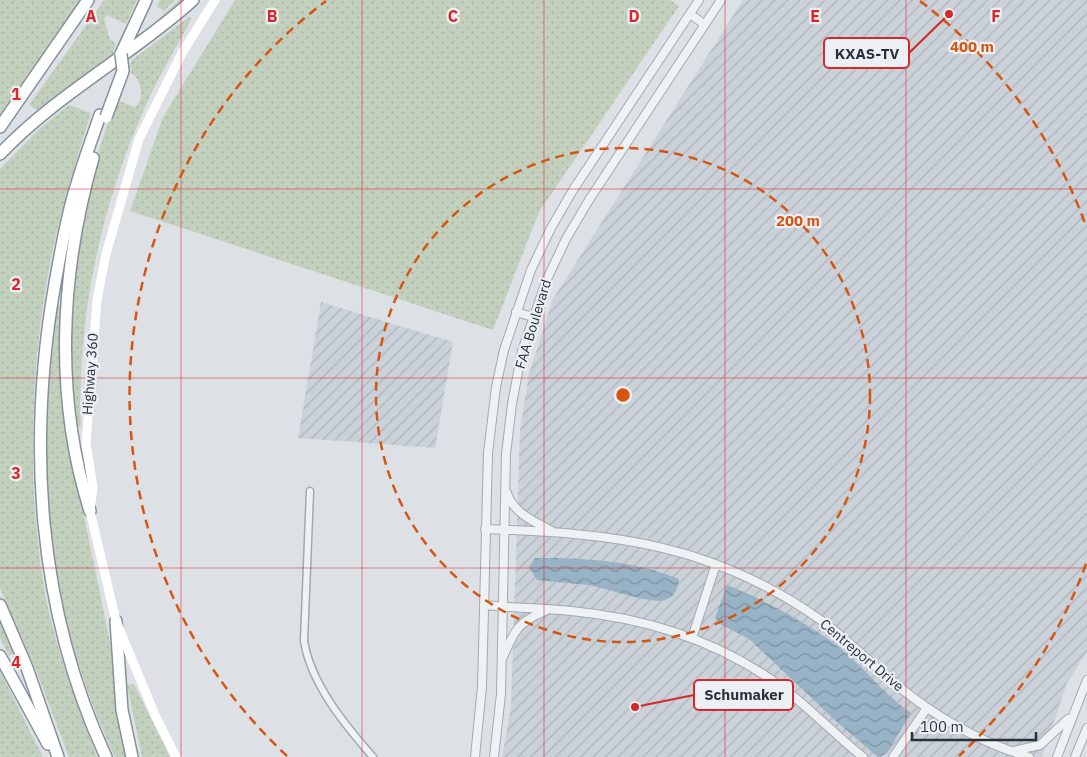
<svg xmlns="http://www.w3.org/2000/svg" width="1087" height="757" viewBox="0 0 1087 757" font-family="'IBM Plex Sans',sans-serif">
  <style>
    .industrial { fill: url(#industrial-furrows) }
    .grass { fill: url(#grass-dots) }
    .water { fill: url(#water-waves) }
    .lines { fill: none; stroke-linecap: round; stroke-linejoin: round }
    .minor-casing { stroke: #a3a9b0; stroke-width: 9 }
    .tertiary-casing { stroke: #a3a9b0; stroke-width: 10 }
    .motorway-casing { stroke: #85909c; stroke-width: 14 }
    .minor { stroke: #eff2f5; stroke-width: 6 }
    .tertiary { stroke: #eff2f5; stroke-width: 8 }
    .secondary { stroke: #fff; stroke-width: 9 }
    .motorway { stroke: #fff; stroke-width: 11 }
    .motorway-bridge-casing { stroke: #85909c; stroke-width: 14; stroke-linecap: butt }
    .motorway-bridge { stroke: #fff; stroke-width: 11 }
    .grid { fill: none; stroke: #d62828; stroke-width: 1; stroke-opacity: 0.55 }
    .ring { fill: none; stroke: #d55511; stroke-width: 2.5; stroke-dasharray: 9 6 }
    .labels { text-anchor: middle; stroke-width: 4.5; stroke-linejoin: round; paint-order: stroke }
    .street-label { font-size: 14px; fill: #27313c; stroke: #ecf0f4 }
    .grid-label { font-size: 16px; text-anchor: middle; font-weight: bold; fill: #d62828; stroke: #ecf0f4; stroke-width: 4.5; stroke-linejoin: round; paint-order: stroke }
    .centre { fill: #d55511; stroke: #ecf0f4; stroke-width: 2.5 }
    .ring-label { font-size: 15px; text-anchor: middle; font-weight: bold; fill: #d55511; stroke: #ecf0f4; stroke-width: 4.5; stroke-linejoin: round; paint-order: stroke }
    .leader { fill: none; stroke: #d62828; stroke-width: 2 }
    .callout-dot { fill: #d62828; stroke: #ecf0f4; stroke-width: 2 }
    .callout { fill: #ecf0f4; stroke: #d62828; stroke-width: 2 }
    .callout-label { font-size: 15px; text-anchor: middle; font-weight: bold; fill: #27313c }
  </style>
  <defs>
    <pattern id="industrial-furrows" width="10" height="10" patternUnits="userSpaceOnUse" patternTransform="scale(1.25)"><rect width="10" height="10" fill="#cbd1d8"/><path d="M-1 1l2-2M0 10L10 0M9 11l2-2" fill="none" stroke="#aeb4ba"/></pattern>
    <pattern id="grass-dots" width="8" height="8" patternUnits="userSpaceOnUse" patternTransform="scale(1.25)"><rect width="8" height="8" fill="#c4d0be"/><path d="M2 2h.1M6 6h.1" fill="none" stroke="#a8b3a4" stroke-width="1.8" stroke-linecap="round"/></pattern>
    <pattern id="water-waves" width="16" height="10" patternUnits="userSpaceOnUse" patternTransform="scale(1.25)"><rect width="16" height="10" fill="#98b3c6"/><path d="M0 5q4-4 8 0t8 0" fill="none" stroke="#7c92a2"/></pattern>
  </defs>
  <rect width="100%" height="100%" fill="#dde1e6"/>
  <path class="industrial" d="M743,0H1087V652L1067,683L1042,757H502L511,707L520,431L529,374L553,299Z
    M321,302L453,342L435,448L298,438Z"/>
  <path class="grass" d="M0,0H83L0,121Z
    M104,0H137L126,24L107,15L104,19L110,39L116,44L112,57L37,110L29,105Z
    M160,0H175L164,11L157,6Z
    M179,0H183L143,35V33Z
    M235,0H670L679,6L539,212L493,330L130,211L163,117Z
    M189,17L192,18C177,47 159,75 146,105C101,205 77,317 81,426L77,427C60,323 76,198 117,100L135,107C145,98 142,79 130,72L131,68L129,67L132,60Z
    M69,105L91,113C77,158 63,203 53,248C31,354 26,474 43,580C52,641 76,699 97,757H69L35,668L0,588V169L39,129Z
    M57,305H62C57,408 83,507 103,608C114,657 120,707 128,757H115C71,663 46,561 46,457C46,406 52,356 57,305Z
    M0,621L14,652L9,656L0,638Z
    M0,671L43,757H0Z
    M134,684L170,757H142L127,685Z"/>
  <path class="water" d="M535,558C585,558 632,560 679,579C678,588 675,597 665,600C648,604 607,588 588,585C571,583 554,582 537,580L529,567Z
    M727,585C762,599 797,617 828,639C859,660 881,692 911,713L887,753L878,757L838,723L749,639L720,624L715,618Z"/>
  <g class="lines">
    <defs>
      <path id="minor" d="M310,491L304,641C311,684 345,725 373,757"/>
      <path id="tertiary" d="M690,14L704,24
        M516,312L533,317
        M507,493C513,513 535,522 552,531
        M485,529C614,533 714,544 822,621C851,642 875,668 903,690C941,720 982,743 1029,757
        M484,605C513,608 542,608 571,611C645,618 718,641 779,685C809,707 834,734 863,757
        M692,638L716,564
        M503,657C514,631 518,622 545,611
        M1013,751L1040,745L1068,719
        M475,757L482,687L488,453L496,387L504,350L531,270L551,228L573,190L699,0
        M494,757L501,694L506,454L512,404L522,351L547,279L566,239L589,200L721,0
        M893,757L927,708
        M1057,757L1087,680
        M1075,757L1087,728"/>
      <path id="motorway" d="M121,54L146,0
        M100,115C92,139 83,162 76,187C66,218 61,251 55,283C27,443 37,608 106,757
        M0,127L88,0
        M0,154C57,94 132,55 193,0
        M90,511C54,397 60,273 93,158
        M0,605L27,668L58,757
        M116,621L122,710L132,757
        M0,656L48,744"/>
    </defs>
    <use href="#minor" class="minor-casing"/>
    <use href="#tertiary" class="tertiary-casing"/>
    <use href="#motorway" class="motorway-casing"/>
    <use href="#minor" class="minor"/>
    <use href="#tertiary" class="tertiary"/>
    <path class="secondary" d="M176,757L155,715L116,621L90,511L93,487L86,444L97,300L106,254L139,139L182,53L215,0"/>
    <use href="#motorway" class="motorway"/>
    <defs>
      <path id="motorway-bridge" d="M106,117L123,71L121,54"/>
    </defs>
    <use href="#motorway-bridge" class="motorway-bridge-casing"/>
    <use href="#motorway-bridge" class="motorway-bridge"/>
  </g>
  <path class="grid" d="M181,0V757M362,0V757M544,0V757M725,0V757M906,0V757M0,189H1087M0,378H1087M0,568H1087"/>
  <g class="ring">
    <circle cx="623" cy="395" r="247"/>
    <path d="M1086 564A493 493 0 0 1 959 756M287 756A493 493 0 0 1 326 1M920 1A493 493 0 0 1 1086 226"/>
  </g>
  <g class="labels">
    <g class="street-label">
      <text transform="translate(533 324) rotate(-73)" y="5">FAA Boulevard</text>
      <text transform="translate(90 374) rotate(-86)" y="5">Highway 360</text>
      <text transform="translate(862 655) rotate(40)" y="5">Centreport Drive</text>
    </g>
  </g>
  <g class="grid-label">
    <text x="91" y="22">A</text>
    <text x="272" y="22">B</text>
    <text x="453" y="22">C</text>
    <text x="634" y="22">D</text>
    <text x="815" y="22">E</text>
    <text x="996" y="22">F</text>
    <text x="16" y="100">1</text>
    <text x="16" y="290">2</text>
    <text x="16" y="479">3</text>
    <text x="16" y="668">4</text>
  </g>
  <circle cx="623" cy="395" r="8" class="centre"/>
  <g class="ring-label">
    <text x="972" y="52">400 m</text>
    <text x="798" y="226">200 m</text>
  </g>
  <path class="leader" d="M949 14L909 53M635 707L694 695"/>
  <g class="callout-dot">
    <circle cx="949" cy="14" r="5"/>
    <circle cx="635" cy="707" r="5"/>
  </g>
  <g class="callout">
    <rect x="824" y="38" width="85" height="30" rx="5"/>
    <rect x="694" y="680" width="99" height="30" rx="5"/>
  </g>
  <g class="callout-label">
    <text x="867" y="59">KXAS-TV</text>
    <text x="744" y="700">Schumaker</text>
  </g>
  <path d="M912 732v8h124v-8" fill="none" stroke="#27313c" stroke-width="2.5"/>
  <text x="920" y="732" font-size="15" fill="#27313c" stroke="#ecf0f4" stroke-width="4" paint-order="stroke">100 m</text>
</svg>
